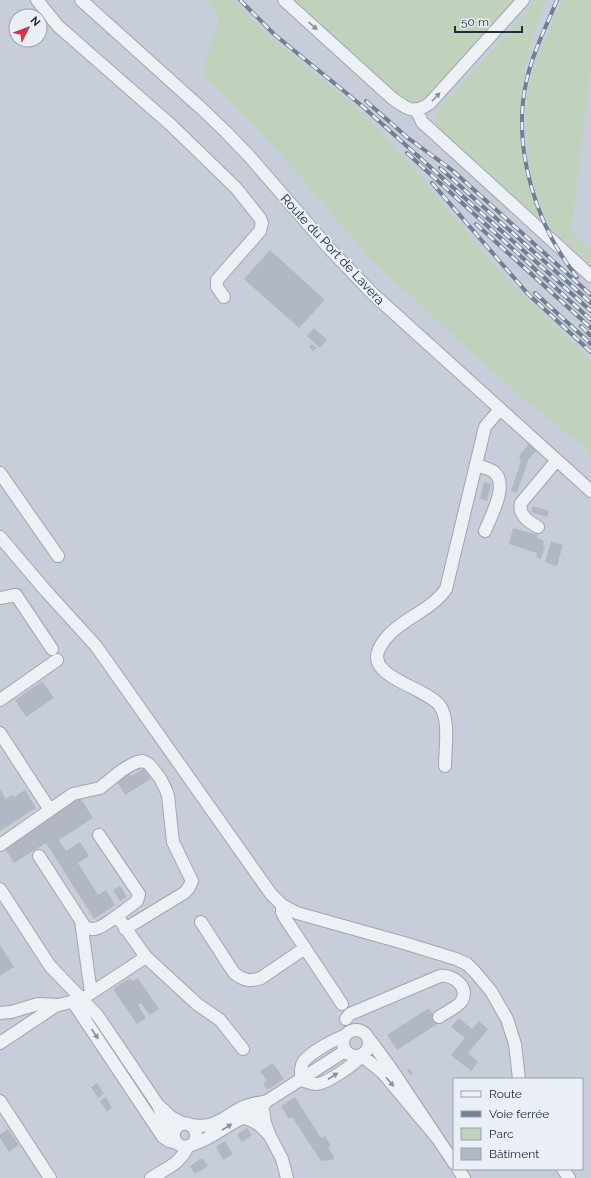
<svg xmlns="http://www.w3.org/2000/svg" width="591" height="1178" viewBox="0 0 591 1178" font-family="Raleway,sans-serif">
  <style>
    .built { fill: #c8ced9; fill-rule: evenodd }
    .green { fill: #c0d2bb }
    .building { fill: #b1b8c4 }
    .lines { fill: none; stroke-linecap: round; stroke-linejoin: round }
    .minor-casing { stroke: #9fa6b1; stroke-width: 14 }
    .minor { stroke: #edf0f5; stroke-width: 12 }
    .rail-casing { stroke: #727e92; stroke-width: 4 }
    .rail { stroke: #eaeef5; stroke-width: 2.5; stroke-dasharray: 8; stroke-linecap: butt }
    .oneway { fill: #888e9a }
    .labels { text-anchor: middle; stroke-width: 3.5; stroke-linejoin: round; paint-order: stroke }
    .street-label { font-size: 13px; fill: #232d3e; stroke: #eaeef5 }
  </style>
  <rect width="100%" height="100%" fill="#dadfe7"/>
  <path class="built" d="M0,0H591V1178H0ZM16,16H40V40H16ZM454,1079H582V1169H454Z"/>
  <path class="green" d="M208,0H234L270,38L354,105L389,141L507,280L591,361V454L585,448L521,397L373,262L280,153L206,77L203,69L219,22L214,9Z
    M292,0H516L434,92C423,100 415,104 401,99Z
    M534,0H545C537,27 526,55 522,83C514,137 525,176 543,227L437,127C435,120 435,115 439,108L514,27Z
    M562,0H591V69L571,231L591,249V264C581,256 571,247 561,238C558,235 552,232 550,228C529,193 520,122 530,82C537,54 552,28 562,0Z"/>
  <path class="building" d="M270,250L325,300L299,328L244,279Z
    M314,328L327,340L320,348L307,336Z
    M312,344L317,348L313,351L309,347Z
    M529,444L537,450L529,459L517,492L511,491L521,461L519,459L521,453Z
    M484,482L491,484L487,501L480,499Z
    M533,506L549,511L547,517L531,512Z
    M513,528L538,535L537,538L544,541L543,546L545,547L541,559L536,557L537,553L509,544Z
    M551,541L563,545L557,566L545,562Z
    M42,681L54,698L26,717L15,700Z
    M144,768L151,779L125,795L116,780L129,772L131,776Z
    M0,789L6,799L12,795L14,797L25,790L36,808L0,831Z
    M80,797L93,818L59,840L66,851L80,842L89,856L78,863L98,895L106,890L115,905L94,919L46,843L14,863L4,847Z
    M120,886L127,897L120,901L113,890Z
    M0,945L14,967L0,976Z
    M130,978L132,981L138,978L159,1009L150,1015L141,1003L138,1005L146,1018L137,1024L113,989Z
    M429,1008L439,1023L397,1050L387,1035Z
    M459,1018L472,1029L479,1021L488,1029L468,1053L478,1062L471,1071L451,1055L465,1038L451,1027Z
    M273,1063L284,1079L267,1090L263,1083L267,1081L260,1071Z
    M409,1068L413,1074L411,1075L407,1070Z
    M97,1083L104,1094L98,1098L91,1087Z
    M106,1097L112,1108L107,1112L100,1101Z
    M295,1097L321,1138L325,1136L331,1146L328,1148L334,1157L333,1160L321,1161L292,1117L289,1119L281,1106Z
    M247,1128L252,1135L242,1142L237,1134Z
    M8,1129L19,1145L9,1152L0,1138V1134Z
    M225,1141L233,1154L223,1160L216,1147Z
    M202,1158L208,1166L195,1174L190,1166Z"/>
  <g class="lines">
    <defs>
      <path id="minor" d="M37,0L58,26L171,125L236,188L260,218L262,223L260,231L217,280V287L224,297
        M81,0L202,109L226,132L249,156L327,246L373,294L591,491
        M284,0L392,98C407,109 414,115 430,103L523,0
        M416,109L422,122L591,276
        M476,465C482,467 489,468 494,472C509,484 491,516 485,531
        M0,473L58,556
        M538,527C529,522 518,515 521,503L557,460
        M0,537L46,591L96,646L271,894L282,905V912L285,918L342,1004
        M0,598L16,595L52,649
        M0,700L57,660
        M0,733L50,810L0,845
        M445,766C445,749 450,720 440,706C428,688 365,677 379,649C393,620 429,614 446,589L485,427L500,409
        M50,810L73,794L100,788L121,771L129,766L137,762L143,761L149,764L160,778L166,790L168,796L173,842L192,881L188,889L184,893L125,929
        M99,835L139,894L137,901L117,916
        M39,856L85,927C96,934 107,922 117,916L146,957
        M0,889L50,966L98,1016L158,1105
        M282,905L297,913L404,943L456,959L467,964L475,972L491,991L507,1019L515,1044L519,1079
        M81,921L91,993
        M201,922L234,973C243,980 250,982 261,978L305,948
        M73,1002L163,1137L169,1141L177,1143
        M0,1013L11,1012L38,1004L59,1005L82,999L146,957L197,1004L220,1020L243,1049
        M346,1019L350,1014L440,976C453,974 471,988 461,1002C456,1008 446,1012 439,1017
        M343 1043a13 13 0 1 1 26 0a13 13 0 1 1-26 0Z
        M345,1036C336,1038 310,1053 304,1061C300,1066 301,1073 301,1080C306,1081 311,1084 316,1084C327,1084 354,1064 362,1056L382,1072L438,1139L392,1070L370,1040
        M0,1043L57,1005
        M0,1101L50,1178
        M267,1101L345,1051
        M242,1118C254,1119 262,1127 270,1136L265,1123L263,1110L256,1103
        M191,1125C216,1129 223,1117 243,1107C250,1104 259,1103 267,1101C264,1104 262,1108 259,1110C254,1114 247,1115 242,1118C224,1127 208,1141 188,1146C176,1149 169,1134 178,1126C189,1117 203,1133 192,1145
        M270,1136L282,1159L287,1178
        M174,1137L164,1120L158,1105L171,1117L184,1124
        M438,1139L454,1163
        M458,1169L464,1178
        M563,1169L569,1178
        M151,1178C167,1168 180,1164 188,1146"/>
    </defs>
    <use href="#minor" class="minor-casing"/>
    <use href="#minor" class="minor"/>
    <defs>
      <path id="rail" d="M240,0L275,35L361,105L591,311
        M557,0C546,27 532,54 526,83C512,148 536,226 577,277
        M366,101L408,138L452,170L591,295
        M407,153L591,320
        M440,168L591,303
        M432,183L528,294L591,352
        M476,224L591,328
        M535,293L591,344
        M581,326L591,336"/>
    </defs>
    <use href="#rail" class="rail-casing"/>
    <use href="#rail" class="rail"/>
  </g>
  <defs><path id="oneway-solid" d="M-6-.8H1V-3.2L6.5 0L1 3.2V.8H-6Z"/></defs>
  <g class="oneway">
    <use href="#oneway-solid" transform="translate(313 26) rotate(42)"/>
    <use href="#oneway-solid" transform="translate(436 97) rotate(-46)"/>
    <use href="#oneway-solid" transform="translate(95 1034) rotate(56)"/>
    <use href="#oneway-solid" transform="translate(333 1076) rotate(-33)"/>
    <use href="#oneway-solid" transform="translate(390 1082) rotate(50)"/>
    <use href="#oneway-solid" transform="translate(227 1127) rotate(-32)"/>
  </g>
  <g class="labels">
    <g class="street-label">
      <text transform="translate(333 249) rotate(47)" y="5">Route du Port de Lavera</text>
    </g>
  </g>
  <rect x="453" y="1078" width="130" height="92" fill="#eaeef5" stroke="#9aa1ac"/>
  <rect x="461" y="1091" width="20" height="6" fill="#edf0f5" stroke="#9aa1ac"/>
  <text x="489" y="1098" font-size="12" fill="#232d3e">Route</text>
  <rect x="461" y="1111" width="20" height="6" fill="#727e92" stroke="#9aa1ac"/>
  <text x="489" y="1118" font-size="12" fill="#232d3e">Voie ferrée</text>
  <rect x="461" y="1128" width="20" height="12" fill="#c0d2bb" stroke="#9aa1ac"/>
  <text x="489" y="1138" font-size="12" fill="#232d3e">Parc</text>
  <rect x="461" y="1148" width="20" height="12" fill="#b1b8c4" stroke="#9aa1ac"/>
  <text x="489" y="1158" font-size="12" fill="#232d3e">Bâtiment</text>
  <g transform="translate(28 28) rotate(48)"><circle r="19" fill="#eaeef5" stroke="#9aa1ac"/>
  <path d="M0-3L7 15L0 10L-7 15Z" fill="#db3048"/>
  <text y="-6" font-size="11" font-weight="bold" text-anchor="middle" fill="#232d3e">N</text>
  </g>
  <path d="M455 26v6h67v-6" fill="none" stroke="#232d3e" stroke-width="2"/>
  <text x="461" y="26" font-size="12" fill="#232d3e" stroke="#eaeef5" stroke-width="3" paint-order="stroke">50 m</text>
</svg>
